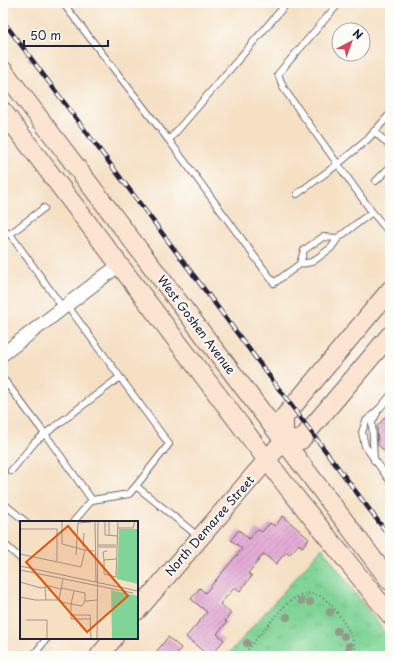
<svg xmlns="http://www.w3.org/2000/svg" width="393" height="659" viewBox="0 0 393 659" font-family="'Playpen Sans',sans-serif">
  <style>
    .grass { fill: url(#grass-tufts); stroke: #517b69 }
    .building { fill: url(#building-hatch) }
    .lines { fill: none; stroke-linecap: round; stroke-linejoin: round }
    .service-casing { stroke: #6c646b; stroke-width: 8 }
    .minor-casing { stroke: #6c646b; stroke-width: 15 }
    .secondary-casing { stroke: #6c646b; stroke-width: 20 }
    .path { stroke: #6c646b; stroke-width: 2; stroke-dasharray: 1 3; stroke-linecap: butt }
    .service { stroke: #fff; stroke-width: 6 }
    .minor { stroke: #fff; stroke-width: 13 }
    .secondary { stroke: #fde4d1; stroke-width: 18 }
    .rail-casing { stroke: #22223b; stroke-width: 4.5 }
    .rail { stroke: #fdfcf7; stroke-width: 3; stroke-dasharray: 9; stroke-linecap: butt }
    .tree { fill: #939a8a }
    .labels { text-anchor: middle; stroke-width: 4; stroke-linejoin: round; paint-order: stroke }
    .street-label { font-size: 12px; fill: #22223b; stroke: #fdfcf7 }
    .inset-road { fill: none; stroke: #a1948d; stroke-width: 1 }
    .view { fill: #de560e; fill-opacity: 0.15; stroke: #de560e; stroke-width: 2 }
    .inset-edge { fill: none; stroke: #22223b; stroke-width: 2 }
  </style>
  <defs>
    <pattern id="grass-tufts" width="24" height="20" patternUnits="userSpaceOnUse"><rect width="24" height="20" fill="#80d497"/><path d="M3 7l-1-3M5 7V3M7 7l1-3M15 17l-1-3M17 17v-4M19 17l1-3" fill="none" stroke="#6eb683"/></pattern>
    <pattern id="building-hatch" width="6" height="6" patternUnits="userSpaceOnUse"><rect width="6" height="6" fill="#e2abd3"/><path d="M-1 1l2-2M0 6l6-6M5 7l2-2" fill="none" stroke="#c293b6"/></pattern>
  </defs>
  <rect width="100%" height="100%" fill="#fdfcf7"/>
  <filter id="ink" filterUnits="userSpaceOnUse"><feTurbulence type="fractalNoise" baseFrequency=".025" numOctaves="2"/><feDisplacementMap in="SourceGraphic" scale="8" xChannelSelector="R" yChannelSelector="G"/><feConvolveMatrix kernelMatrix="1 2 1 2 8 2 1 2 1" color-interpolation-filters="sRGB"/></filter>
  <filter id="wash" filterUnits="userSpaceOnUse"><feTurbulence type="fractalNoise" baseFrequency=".012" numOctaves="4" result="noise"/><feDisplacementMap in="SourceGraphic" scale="16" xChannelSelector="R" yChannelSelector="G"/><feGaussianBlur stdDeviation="0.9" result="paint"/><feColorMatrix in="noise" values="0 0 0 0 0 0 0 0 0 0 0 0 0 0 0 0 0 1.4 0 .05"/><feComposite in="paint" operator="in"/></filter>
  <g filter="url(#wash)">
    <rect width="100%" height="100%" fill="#f5e0c4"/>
    <path class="grass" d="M322,548L390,640V656H227Z"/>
    <g id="blocks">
      <path class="building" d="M390,411V456L378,445L377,427Z
        M283,516L309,539L302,547L299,544L289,555L286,552L276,564L264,554L248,573L252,576L240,591L235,587L220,604L231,613L225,621L227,622L217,634L224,640L211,656H209L186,637L207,612L191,599L200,588L205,593L242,549L231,540L239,530L249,539L257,529L262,532L270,523L275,526Z
        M168,637L181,648L175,656H153Z"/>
    </g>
  </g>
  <g filter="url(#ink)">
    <use href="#blocks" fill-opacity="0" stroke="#6c646b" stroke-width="1"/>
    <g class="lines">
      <defs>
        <path id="service" d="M63,3L171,143L274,283L300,264L312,262L331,248L338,238L372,212L390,233
          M339,3L278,74L284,89L372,212
          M374,131L390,146
          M169,140L287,3
          M376,181L390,167
          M297,194L338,164L368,139L390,114
          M3,231L10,234L63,308
          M10,234L44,208
          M300,264L304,250L323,237L338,238
          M67,305L169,444L136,486L199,537
          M120,377L45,434L92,500L129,494L136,486
          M5,381L45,434L35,442L11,471
          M390,396L380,408L366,421L362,432L365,446L390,481
          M374,460L372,422L377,413
          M3,503L26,522
          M74,521L92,500
          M3,543L21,559
          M33,656L47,638"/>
        <path id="minor" d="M3,354L119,265"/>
        <path id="secondary" d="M3,70L390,581
          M3,111L285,484L390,615
          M284,440H301L390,335
          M137,611L284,440V417L390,290
          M99,656L114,638"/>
      </defs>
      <use href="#service" class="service-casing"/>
      <use href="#minor" class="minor-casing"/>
      <use href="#secondary" class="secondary-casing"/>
      <path class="path" d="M243,656C249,648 256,640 262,632C282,608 307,572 335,610C346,624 354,638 357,656"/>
      <use href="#service" class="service"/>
      <use href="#minor" class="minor"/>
      <use href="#secondary" class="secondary"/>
      <defs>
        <path id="rail" d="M3,21L390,537"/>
      </defs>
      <use href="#rail" class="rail-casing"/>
      <use href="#rail" class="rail"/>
    </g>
    <g class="tree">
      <circle cx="301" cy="601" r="4"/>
      <circle cx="310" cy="602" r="4"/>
      <circle cx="330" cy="612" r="4"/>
      <circle cx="287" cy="617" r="4"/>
      <circle cx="337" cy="631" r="4"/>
      <circle cx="344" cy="636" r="4"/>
      <circle cx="247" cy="643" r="4"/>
      <circle cx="349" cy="646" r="4"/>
    </g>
  </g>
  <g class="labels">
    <g class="street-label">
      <text transform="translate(196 325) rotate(53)" y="4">West Goshen Avenue</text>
      <text transform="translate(210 526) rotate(-49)" y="4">North Demaree Street</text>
    </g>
  </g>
  <g transform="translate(20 521)">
    <rect width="118" height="118" fill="#f5e0c4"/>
    <path d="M117,5H118V63L97,58L99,8H117ZM91,69L118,75V118L92,117Z" fill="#80d497"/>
    <path class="inset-road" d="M42,0V23L65,29M75,0L76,61M85,0V14L97,15M89,0V14M98,7H113L115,0M0,8H37V40M78,24H96M63,26L64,12M78,26H96M87,30L83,31L84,39L96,38M0,33L61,46L65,29L74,30M56,34L58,2L71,1M84,39V53L96,56L98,0M0,45L118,70M0,49L113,72M0,61L21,67L29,65L41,68M25,66L26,79M41,67L65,72V80L77,79M54,70L51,83L62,85L65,80M0,76L15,79H39L43,58M42,81L51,83V90M70,98H51V94H70L71,118M6,99H27V118M77,118L78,0"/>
    <path class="view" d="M48,5L108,75L67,111L6,41Z"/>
    <rect width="118" height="118" class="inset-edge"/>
  </g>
  <rect width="393" height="659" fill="none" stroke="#fdfcf7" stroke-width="16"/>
  <g transform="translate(351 42) rotate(41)"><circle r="19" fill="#fdfcf7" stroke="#a5a5ac"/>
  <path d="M0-3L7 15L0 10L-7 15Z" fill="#d1495b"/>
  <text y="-6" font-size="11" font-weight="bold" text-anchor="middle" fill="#22223b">N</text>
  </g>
  <path d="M24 40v6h84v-6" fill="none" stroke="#22223b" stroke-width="2"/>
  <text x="30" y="40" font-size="12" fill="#22223b" stroke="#fdfcf7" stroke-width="3" paint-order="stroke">50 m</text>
</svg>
